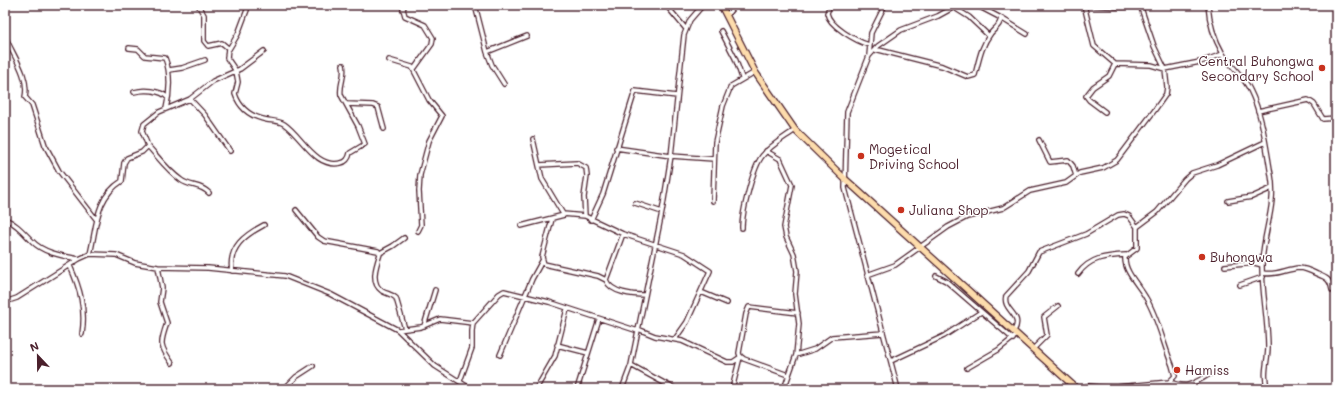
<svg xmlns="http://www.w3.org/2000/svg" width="1341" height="394" viewBox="0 0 1341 394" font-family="Mali,sans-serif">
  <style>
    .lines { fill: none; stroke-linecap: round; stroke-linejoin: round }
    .minor-casing { stroke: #4a1f2b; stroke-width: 6 }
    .trunk-casing { stroke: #4a1f2b; stroke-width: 8 }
    .minor { stroke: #fff; stroke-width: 3.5 }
    .trunk { stroke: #fddcac; stroke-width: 5.5 }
    .poi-dot { fill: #c8321e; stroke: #fff; stroke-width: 1.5 }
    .labels { text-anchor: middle; stroke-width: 3; stroke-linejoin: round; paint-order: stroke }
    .poi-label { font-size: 13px; fill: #4a1f2b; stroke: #fff; text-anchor: start }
  </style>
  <rect width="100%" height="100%" fill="#fff"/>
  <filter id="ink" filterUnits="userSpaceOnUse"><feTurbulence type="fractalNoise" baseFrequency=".025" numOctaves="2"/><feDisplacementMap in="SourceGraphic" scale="8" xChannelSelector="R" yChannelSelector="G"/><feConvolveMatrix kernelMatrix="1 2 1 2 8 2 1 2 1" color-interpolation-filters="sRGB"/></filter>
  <g filter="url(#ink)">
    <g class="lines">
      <defs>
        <path id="minor" d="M198,5L204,15V41L208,46L222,43L228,48L227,58L236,71L238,82L235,94C240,109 251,117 267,120C273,121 279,121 284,124C302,136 315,169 341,163C347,162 349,158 350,153L365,144L358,126L341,95C339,84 346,76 343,65
          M405,5L403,9L405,16L425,25L433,38L432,44L414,69
          M475,5L487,52L492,65L504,84
          M666,5L686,29
          M830,5L827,13C829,26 856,41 869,45
          M976,5L1001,18L1027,34
          M1084,5L1094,46L1115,64L1151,65L1165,69L1200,62L1223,54
          M1087,5L1123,7L1141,5
          M1208,5C1209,21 1215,40 1223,54C1231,67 1243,75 1250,90C1263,116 1266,147 1271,175C1277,206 1262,235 1262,266C1262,293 1268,320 1268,347C1268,362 1262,374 1268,389
          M953,7L969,17L989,36
          M726,16L735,5
          M721,31L735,58L742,78
          M5,36C12,54 30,77 25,97L32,105L45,145L59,171L96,219
          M129,48L138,49L145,56L165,58C171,73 170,93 166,109
          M229,49L238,34L247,10
          M875,49L942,66L968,77L975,75C979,60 981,46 991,33C996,27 1000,26 1001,18
          M487,52L527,36
          M869,56L871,33L885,5
          M389,60L412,67L429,100L442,116L429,141L420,175L419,191L421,225L418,231
          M169,70L182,68L205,60
          M134,92C144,89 161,90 168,98
          M190,99L205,115L230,151
          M347,104L373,105L378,107L384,129
          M1258,111L1308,100L1314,104L1323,119L1336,118
          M1105,112L1089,100L1086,96L1093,87L1109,76L1115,64
          M533,139L542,179L563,214L585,216L623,234L684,254L710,271L687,322L675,339
          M1039,140L1050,162L1068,160L1073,166L1076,176
          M148,146C158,157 168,171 181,180C190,187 201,184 209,193
          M616,148L671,156L714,159
          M766,151L780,159L792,185L784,227L786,237L794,254L797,271L795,294L799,324L796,355
          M539,165L577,163L586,168L587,176L584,197L585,216
          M713,201L715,142L723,106L731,86L755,72
          M1228,201L1252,197L1272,188
          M635,203L662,212
          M296,210L318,237L324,241L378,251L380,254C376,266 370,283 382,291C387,294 392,294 396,298L405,329
          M5,219C17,224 23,232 32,241C43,253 63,256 79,259
          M552,219L542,257L544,264L598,276L606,280C611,293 633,295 645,295
          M591,220L603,194L635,91L677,96
          M521,226L564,215
          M742,228C742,213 753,166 763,155C771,145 784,138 795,130
          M380,253L393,246L404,238
          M90,254C97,226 95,198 122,181L124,163L127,158L142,152L148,146L142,131L144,124L159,112L190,99L213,81L240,69L264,51
          M70,266C80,288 86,309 82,334
          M1225,266L1255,263L1262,265
          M158,267L162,288L160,302L167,323C160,343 159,345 172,363
          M232,271C228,247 245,235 264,225
          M1263,273C1276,276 1286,269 1299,268C1305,268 1311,271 1317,274C1327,278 1330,279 1332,290L1336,293
          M1078,274C1090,257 1107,256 1126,255
          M867,275L895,265L948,227L967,217L1003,208L1030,191L1066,183L1080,173L1103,168L1117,160L1154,111L1166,94L1167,87L1165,69L1154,46L1140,5
          M936,276L946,281L1013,339
          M606,280L623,234
          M1240,285L1263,277
          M701,292L727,303
          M5,302L17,298L79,259L90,254L116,255L135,263L158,267L208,268L285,276L330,294L398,330L435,366L471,389
          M424,326L435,290
          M638,329L655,336L682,341L727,362H733L739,358
          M398,330L421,327L440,319L473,323
          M1014,331C1024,314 1002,311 1006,296L1029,271L1039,252L1086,234L1118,215L1124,214L1129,216L1137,227
          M557,345L588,353
          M1033,349L1047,335L1044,317L1058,306
          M500,355L532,279L542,261
          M891,361L944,336L981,312
          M631,365L675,389
          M967,368L998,350L1017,335
          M788,375L744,359L740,356L739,353L746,314L749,307L798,313
          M460,381L472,348V331L473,323L499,294L504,291L549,302L638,331
          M1169,382C1189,389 1192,384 1210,374
          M284,389L296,377L313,366
          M536,389L555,356L567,309
          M577,389L599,319
          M622,389L631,365L662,212L671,156L684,35L690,20L703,5
          M732,389L740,357
          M784,389L796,355L815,349L832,337L883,333
          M898,389L845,188L847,112L869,56L878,46L901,30L938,16L958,5
          M1077,389L1088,386L1107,388L1169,382L1175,376L1172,365C1163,343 1158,318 1146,298C1139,285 1124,272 1125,257L1137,248V227L1157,212L1185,179L1192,173L1217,165L1265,142
          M1335,389H1336"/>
        <path id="trunk" d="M721,5L755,72L795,130L845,179L1077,389"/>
      </defs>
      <use href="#minor" class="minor-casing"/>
      <use href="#trunk" class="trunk-casing"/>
      <use href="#minor" class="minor"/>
      <use href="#trunk" class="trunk"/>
    </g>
  </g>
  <g class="poi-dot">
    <circle cx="1322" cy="68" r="4"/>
    <circle cx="861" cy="156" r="4"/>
    <circle cx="901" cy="210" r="4"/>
    <circle cx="1202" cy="257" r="4"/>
    <circle cx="1177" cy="370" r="4"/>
  </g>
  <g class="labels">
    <g class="poi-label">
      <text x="1314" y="66" text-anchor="end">Central Buhongwa<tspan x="1314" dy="15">Secondary School</tspan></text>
      <text x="869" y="154">Mogetical<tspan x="869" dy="15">Driving School</tspan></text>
      <text x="909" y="215">Juliana Shop</text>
      <text x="1210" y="262">Buhongwa</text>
      <text x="1185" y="375">Hamiss</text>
    </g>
  </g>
  <rect width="1341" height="394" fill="none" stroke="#fff" stroke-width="20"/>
  <rect x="10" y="10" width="1321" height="374" fill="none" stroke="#4a1f2b" stroke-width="1.5" filter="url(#ink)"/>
  <g transform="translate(38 356) rotate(338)" stroke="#ffffff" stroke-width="3" paint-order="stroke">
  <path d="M0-3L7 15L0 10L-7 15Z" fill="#4a1f2b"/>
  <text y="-6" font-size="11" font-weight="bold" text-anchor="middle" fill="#4a1f2b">N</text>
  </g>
</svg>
